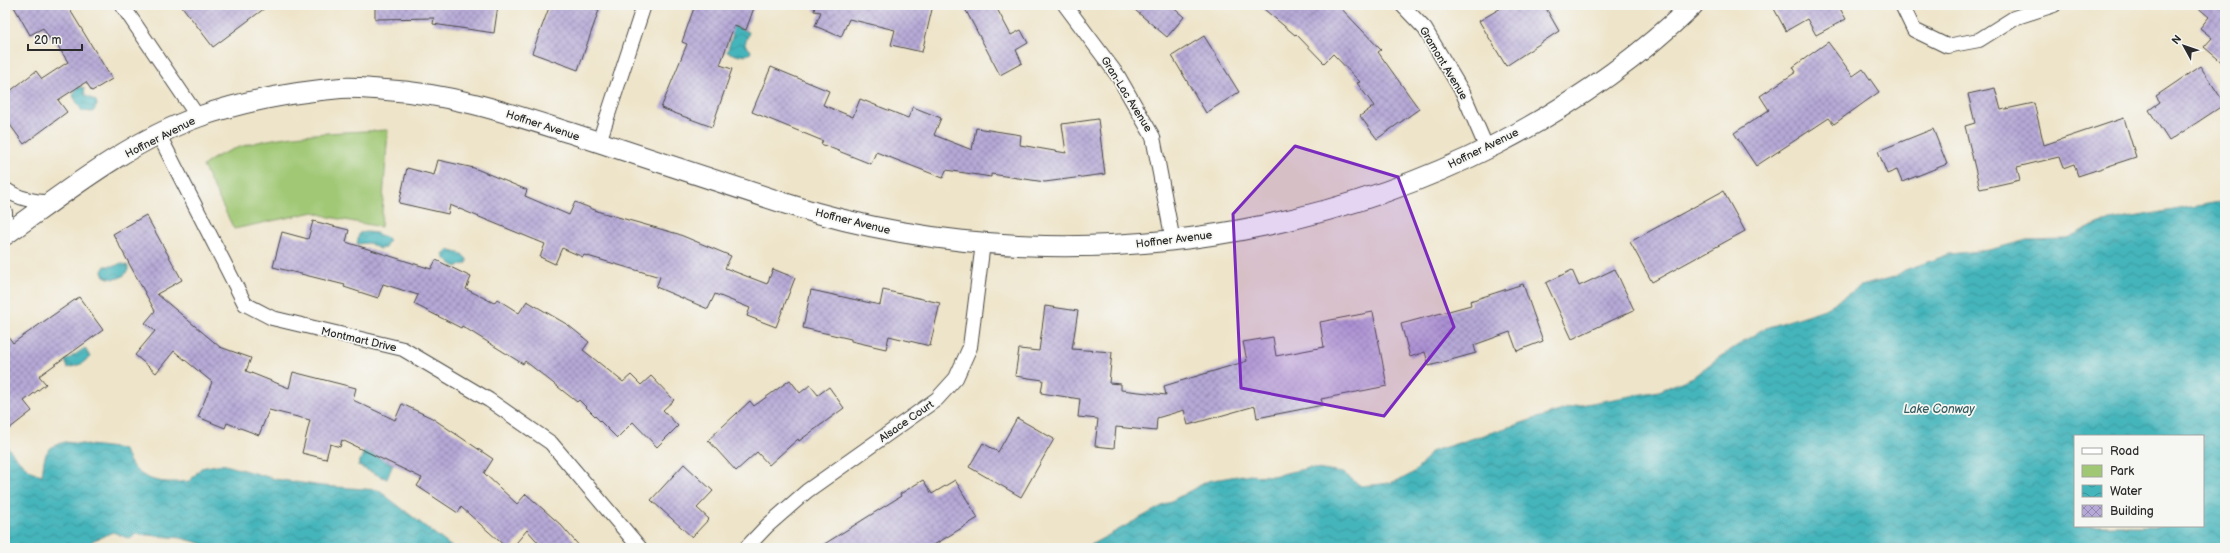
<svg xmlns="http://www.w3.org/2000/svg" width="2230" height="553" viewBox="0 0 2230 553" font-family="'Balsamiq Sans',sans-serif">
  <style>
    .green { fill: #a0c874; stroke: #667a50 }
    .water { fill: url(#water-waves); stroke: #387074; fill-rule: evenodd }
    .building { fill: url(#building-cross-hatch) }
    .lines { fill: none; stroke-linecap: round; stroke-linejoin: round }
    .minor-casing { stroke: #484743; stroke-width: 16 }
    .secondary-casing { stroke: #484743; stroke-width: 22 }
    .minor { stroke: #fff; stroke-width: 14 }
    .secondary { stroke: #fff; stroke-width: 20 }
    .marked { fill: #7b2cbf; fill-opacity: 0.2; stroke: #7b2cbf; stroke-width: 3; stroke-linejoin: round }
    .labels { text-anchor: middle; stroke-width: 3.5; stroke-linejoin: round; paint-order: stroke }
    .street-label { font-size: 11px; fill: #2b2b2b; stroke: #f6f6f2 }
    .water-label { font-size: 12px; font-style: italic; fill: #345b5e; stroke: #f6f6f2 }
  </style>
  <defs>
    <pattern id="water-waves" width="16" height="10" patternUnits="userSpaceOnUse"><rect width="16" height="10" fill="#45b5bc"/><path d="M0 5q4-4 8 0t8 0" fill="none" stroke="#3a9399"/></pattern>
    <pattern id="building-cross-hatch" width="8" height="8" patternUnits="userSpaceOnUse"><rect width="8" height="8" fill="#b6a9d7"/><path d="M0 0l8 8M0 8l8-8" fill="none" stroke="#948aaf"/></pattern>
  </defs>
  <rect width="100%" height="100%" fill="#f6f6f2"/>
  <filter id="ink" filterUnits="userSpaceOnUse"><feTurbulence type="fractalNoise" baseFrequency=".025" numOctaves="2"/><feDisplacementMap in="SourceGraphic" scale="8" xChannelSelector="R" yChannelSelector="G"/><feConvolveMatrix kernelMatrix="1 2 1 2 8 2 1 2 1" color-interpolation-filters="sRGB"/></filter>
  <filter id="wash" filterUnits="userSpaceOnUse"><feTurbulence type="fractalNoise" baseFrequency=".012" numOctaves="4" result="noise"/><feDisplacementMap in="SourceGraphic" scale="16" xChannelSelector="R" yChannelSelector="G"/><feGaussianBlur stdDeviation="0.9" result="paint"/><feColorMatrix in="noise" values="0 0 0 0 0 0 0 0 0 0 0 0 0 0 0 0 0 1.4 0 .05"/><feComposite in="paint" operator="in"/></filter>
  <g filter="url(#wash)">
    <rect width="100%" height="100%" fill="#eee4c9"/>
    <path class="green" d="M388,130L381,227L329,217L314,212L234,229L203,166C243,132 336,133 388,130Z"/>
    <path class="water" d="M733,26L749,32L745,44L751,51L750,54L739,56L727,52L733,34L730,31Z
      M81,87L84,88L85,95L96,101L97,105L93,112L82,111L73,96L76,89Z
      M2225,201V548H1085L1208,481L1243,475L1272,476L1309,468L1343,473L1361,486C1391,484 1415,481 1430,452L1575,406L1659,391L1693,377L1718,358L1763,329L1825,309L1861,286L1894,277L1905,270L1950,254L1989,250L2027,240L2067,239L2099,223ZM2075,436H2203V526H2075Z
      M367,232L376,233L389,239L385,248L379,249L369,243L357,244L359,233Z
      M447,250L462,254L467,259V263L456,267L446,260L443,254Z
      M121,263L128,266V270C124,279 112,281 104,276L102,271L105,266H115Z
      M85,348L90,357L81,364L68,368L65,361Z
      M65,442L123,449C127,455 131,466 136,470C151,484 171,483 190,481L201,468L222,464L275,479L322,486L378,490L453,548H218L181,538L136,534L130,539L113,532L92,541L89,548H5V444C15,456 26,472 42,475C45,455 43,448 65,442Z
      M364,451L393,464L387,479L358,466Z"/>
    <g id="blocks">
      <path class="building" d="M13,5H67L112,79L92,91L86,82L58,100L67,112L24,144L5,118V95L36,71L42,79L68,62L52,37L49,38L43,28L30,35Z
        M181,5H269L213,47Z
        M375,5H498L494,33L433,24L434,18L375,19Z
        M550,5H585L599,10L578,70L532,53Z
        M695,5H755L746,30L734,26L720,65L732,69L712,127L661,108L687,44L682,42Z
        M815,5H933L922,52L891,45L895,30L849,19L841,37L815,26L821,12L814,11Z
        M963,5H995L1011,35L1021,30L1028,43L1016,50L1022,63L1000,75Z
        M1129,5H1170L1184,17L1167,37Z
        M1259,5H1338L1381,50L1378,52L1419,109L1377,139L1360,116L1374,106L1357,83L1360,82L1333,54L1324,63L1296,34L1295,35Z
        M1506,5H1544L1559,31L1506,66L1479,21Z
        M1772,5H1838L1846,19L1816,35L1807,19L1786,31Z
        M2195,5H2225V65L2204,47L2212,38L2200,28L2209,17Z
        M1204,36L1239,92L1206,113L1172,56Z
        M1828,42L1853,76L1863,69L1879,92L1834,124L1829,118L1756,166L1734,133L1769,110L1760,96L1796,72L1793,67Z
        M2200,66L2225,104L2169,141L2149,110L2160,102L2156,96Z
        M771,67L829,91L823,105L853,117L860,99L908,118L913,107L941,118L934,135L972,150L976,128L1021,135L1020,145L1066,153L1062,124L1098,119L1105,174L1045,182L991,174V177L946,170L943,178L876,152L871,164L821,144L823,141L752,112Z
        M1995,88L2001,110L2034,103L2044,145L2124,118L2136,157L2078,176L2074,164L2063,168L2059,157L2017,167L2020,180L1980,189L1965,126L1975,123L1968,94Z
        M1933,129L1947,164L1902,182L1897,170L1887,174L1878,151Z
        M438,160L474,168L527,190L525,196L569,215L575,202L600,212L678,234L731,256L725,268L767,284L773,269L795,278L776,327L747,316L750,308L715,294L708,309L656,287L660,277L584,255L583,257L562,248L555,264L540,257L545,244L450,205L448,214L399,203L407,168L434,175Z
        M1723,191L1745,231L1652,282L1630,242Z
        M146,215L182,280L157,294L220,347L251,358L246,371L289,388L293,372L356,388L353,400L395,420L402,404L432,418L493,459L484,473L517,504L526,494L561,525L581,548H543L527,530L512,548H507L461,507L458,513L417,486L422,478L342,440L340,447L330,444L326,459L302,453L310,420L269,410L259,435L227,423L225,428L198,417L212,382L174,351L156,373L135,355L155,331L145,323L155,311L113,234Z
        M313,221L349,230L346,242L431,269L436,260L471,277L466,289L494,303L497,299L519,313L527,301L568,325L589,342L583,350L623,382L631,375L641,385L651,376L674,400L663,410L678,426L657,447L633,422L617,438L579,400L577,402L525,361L523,364L462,326L461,328L414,304L418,295L383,284L378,298L344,287L345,285L273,267L282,232L308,239Z
        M1615,269L1634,310L1572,339L1546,283L1572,270L1579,286Z
        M1523,284L1543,341L1517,351L1510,332L1474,345L1476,353L1429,366L1425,352L1410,357L1401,324L1471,305L1470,301Z
        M811,290L880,305L883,290L940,303L930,346L889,336L886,349L851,341V339L803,328Z
        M79,297L103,330L39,376L46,384L24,401L32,411L5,432V332L13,343Z
        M1045,306L1078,311L1072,349L1112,352L1109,383L1121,384V390L1166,395L1164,386L1247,361L1243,342L1273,337L1276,356L1324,347L1320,322L1373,312L1387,386L1321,399L1323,405L1257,418L1255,406L1188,425L1184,410L1157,418L1156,431L1116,427L1114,448L1095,446L1098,419L1078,417L1080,399L1041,393L1043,380L1015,376L1019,349L1039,351Z
        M790,380L800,393L810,385L818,395L829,387L844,408L799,441L798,439L769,465L757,452L736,471L708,440L750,401L754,406Z
        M1017,418L1054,439L1021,497L969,467L983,443L998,452Z
        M684,464L713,491L697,508L709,519L692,537L651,500Z
        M923,480L932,494L955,480L978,518L929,548H818L901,496L900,494Z"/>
    </g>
  </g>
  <g filter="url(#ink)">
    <use href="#blocks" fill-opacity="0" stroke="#484743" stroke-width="1"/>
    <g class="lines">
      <defs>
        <path id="minor" d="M122,5L198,117
          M1065,5L1118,76L1153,137L1173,241
          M1402,5L1425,29L1463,93L1487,149
          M1902,5L1914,30L1947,46L1979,40L2014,18L2054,5
          M159,135L245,304L272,318L403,349L489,400L551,443L640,548
          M599,142L644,5
          M5,189C18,199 34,201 50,203
          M5,212V217
          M746,548L767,526L807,491L937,399L956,378L970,347L983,243"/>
        <path id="secondary" d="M5,235C66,192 128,142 198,117C244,101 293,92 341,88C355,87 371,89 386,90C453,94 508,113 571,133C643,157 715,181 787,204C1091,301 1461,229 1693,5"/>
      </defs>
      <use href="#minor" class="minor-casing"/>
      <use href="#secondary" class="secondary-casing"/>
      <use href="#minor" class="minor"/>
      <use href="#secondary" class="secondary"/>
    </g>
  </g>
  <path class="marked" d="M1295,146L1398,177L1454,327L1384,416L1241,388L1233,214Z"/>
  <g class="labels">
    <g class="street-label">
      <text transform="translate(1444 63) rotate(59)" y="4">Gramont Avenue</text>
      <text transform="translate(1127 94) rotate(58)" y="4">Gran-Lac Avenue</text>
      <text transform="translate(543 125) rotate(18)" y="4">Hoffner Avenue</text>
      <text transform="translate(160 137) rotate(-27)" y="4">Hoffner Avenue</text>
      <text transform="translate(1483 148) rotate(-26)" y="4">Hoffner Avenue</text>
      <text transform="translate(853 221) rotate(14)" y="4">Hoffner Avenue</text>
      <text transform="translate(1174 239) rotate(-7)" y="4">Hoffner Avenue</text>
      <text transform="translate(359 339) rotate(13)" y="4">Montmart Drive</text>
      <text transform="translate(906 421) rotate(-35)" y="4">Alsace Court</text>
    </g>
    <g class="water-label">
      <text x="1939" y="413">Lake Conway</text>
    </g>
  </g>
  <rect width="2230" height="553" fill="none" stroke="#f6f6f2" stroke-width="20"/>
  <rect x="2074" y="435" width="130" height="92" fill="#f6f6f2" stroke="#a5a5a2"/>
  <rect x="2082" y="448" width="20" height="6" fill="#ffffff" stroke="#a5a5a2"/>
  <text x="2110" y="455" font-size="12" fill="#2b2b2b">Road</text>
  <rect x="2082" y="465" width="20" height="12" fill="#a0c874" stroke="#a5a5a2"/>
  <text x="2110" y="475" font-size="12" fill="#2b2b2b">Park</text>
  <rect x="2082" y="485" width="20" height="12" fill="url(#water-waves)" stroke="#a5a5a2"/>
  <text x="2110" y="495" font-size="12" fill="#2b2b2b">Water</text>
  <rect x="2082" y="505" width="20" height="12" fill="url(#building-cross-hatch)" stroke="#a5a5a2"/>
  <text x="2110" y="515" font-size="12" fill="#2b2b2b">Building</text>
  <g transform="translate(2184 46) rotate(310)" stroke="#f6f6f2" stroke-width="3" paint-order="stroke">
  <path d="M0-3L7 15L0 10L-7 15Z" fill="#2b2b2b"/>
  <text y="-6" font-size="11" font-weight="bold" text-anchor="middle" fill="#2b2b2b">N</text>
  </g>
  <path d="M28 44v6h54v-6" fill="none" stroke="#2b2b2b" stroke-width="2"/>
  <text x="34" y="44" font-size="12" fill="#2b2b2b" stroke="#f6f6f2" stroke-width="3" paint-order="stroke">20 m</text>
</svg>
